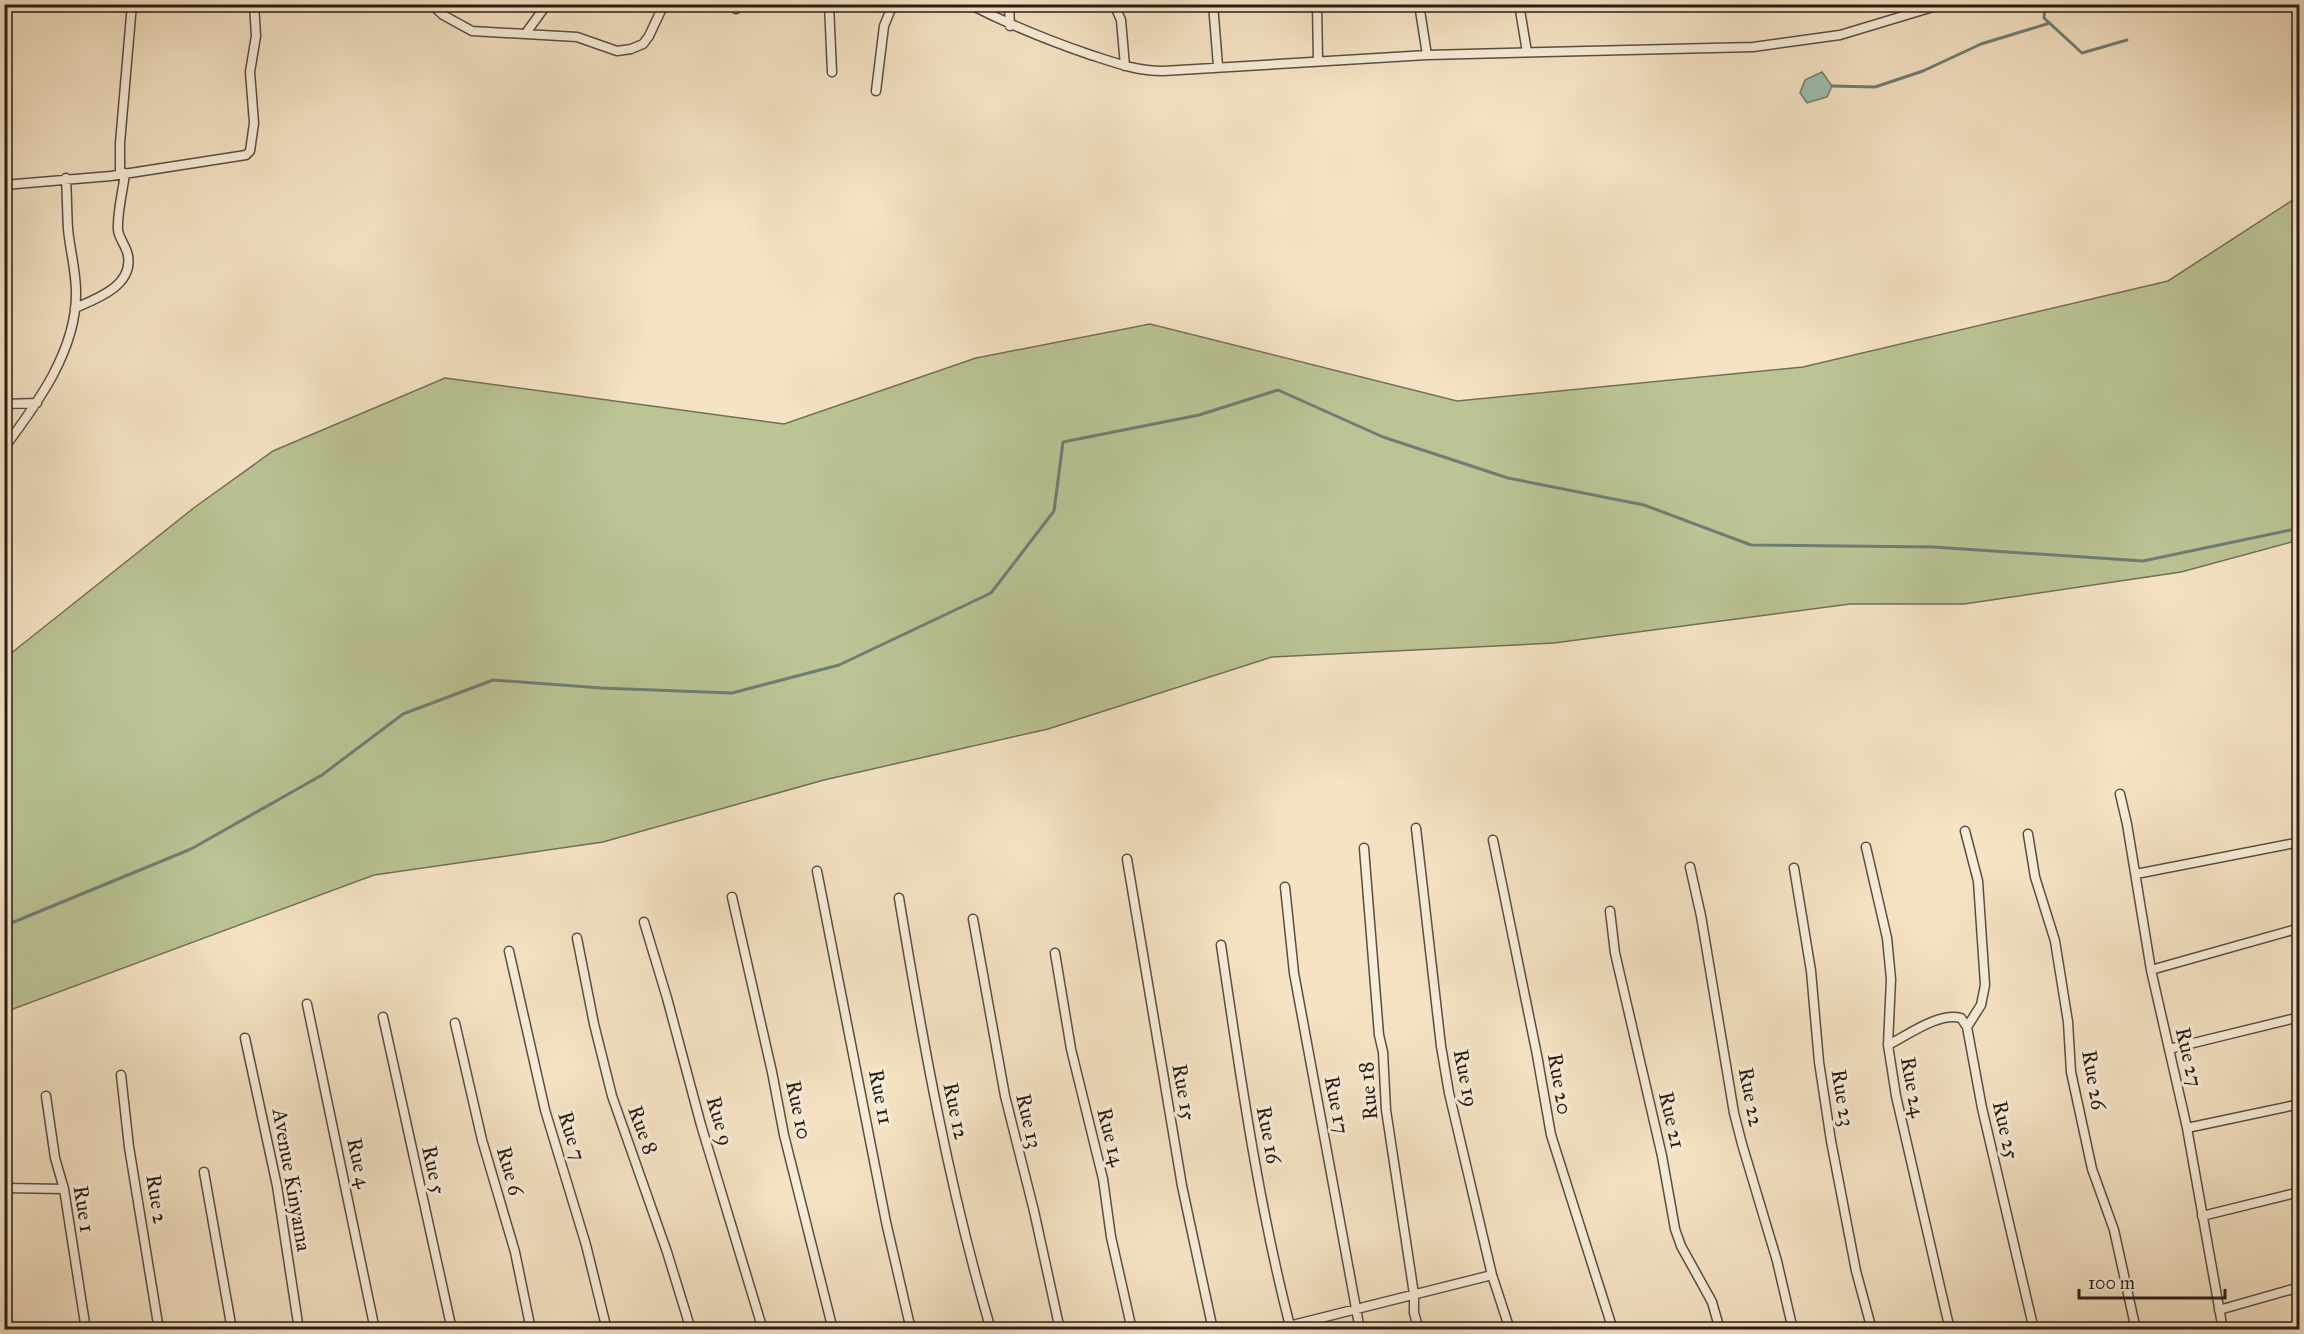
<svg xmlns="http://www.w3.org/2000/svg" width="2304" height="1334" viewBox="0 0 2304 1334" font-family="'IM FELL Great Primer',serif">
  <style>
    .green { fill: #bbc495; stroke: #727056; stroke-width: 1.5 }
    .water { fill: #9cbeb2; stroke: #6e7d74; stroke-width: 1.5 }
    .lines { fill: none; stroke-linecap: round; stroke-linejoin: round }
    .stream { stroke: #6e7d74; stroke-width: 3 }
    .minor-casing { stroke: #5b4e42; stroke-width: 11 }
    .minor { stroke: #f8edd9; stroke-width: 8 }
    .labels { text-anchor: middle; stroke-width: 6; stroke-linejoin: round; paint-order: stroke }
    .street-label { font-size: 21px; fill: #281c17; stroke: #f8edd9 }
  </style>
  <rect width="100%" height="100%" fill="#f5e3c4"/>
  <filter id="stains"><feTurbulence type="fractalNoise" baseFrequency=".00333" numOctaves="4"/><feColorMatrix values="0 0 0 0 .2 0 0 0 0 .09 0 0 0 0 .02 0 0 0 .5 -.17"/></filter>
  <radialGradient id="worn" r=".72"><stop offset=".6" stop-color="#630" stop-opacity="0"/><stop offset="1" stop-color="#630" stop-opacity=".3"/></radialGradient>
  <path class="green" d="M2299,196V540L2181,572L1964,604H1850L1554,643L1272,657L1048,729L824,780L603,842L374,875L5,1012V658L195,507L273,451L445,378L784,424L976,358L1150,324L1457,401L1803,367L2168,281Z"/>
  <path class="water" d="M1822,72L1832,86L1827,97L1807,103L1800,93L1805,80Z"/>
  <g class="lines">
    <path class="stream" d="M2049,4L2045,8L2044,18L2082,53L2127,40
      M1832,86L1875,87L1923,71L1981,44L2050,23
      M4,926L191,849L322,775L403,714L493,680L601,688L732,693L839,665L991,593L1054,511L1063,442L1199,415L1278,390L1383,437L1508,478L1644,505L1751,545L1933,547L2143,561L2300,528"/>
    <defs>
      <path id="minor" d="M305,4H311
        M431,4L443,15L472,31L577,37L617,51L631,49L643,44L649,36L664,4
        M736,4V9
        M829,4L832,72
        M969,4C1008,24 1047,40 1088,54C1113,62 1136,71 1163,71L1427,55L1753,47L1840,35L1943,4
        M1009,4L1010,26
        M1114,4L1121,20L1125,66
        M1213,4L1218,66
        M1317,4L1318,60
        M1419,4L1427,55
        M1519,4L1527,52
        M526,33L547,4
        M876,91L884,26L893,4
        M120,174V143L132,4
        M4,185L111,176L246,155L250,151L254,123L250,72L256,36L254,4
        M75,308C96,299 133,286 128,256C127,247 119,239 118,230C117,212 123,191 125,173
        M4,404L37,403
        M4,448C37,404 77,350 76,292C76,271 70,250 68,229C67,212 67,195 66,178
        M4,465L7,472L4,477
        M2120,794L2127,824L2151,970L2187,1128L2223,1330
        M1416,828L1441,1046L1449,1093L1492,1275L1510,1330
        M1965,831L1978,881L1985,985L1981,1005L1967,1027
        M2028,834L2035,877L2055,941L2068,1022L2071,1072L2092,1169L2114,1230L2136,1330
        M1493,840L1537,1055L1551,1135L1613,1330
        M1866,847L1887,938L1891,979L1888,1045L1896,1096L1950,1330
        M1364,848L1379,1035L1383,1052L1386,1110L1414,1294V1313L1419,1330
        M1127,859L1182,1186L1213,1330
        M1690,867L1701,916L1734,1113L1742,1144L1777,1261L1793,1330
        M1794,868L1811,971L1819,1062L1831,1141L1856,1271L1872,1330
        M817,871L886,1222L911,1330
        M2136,874L2300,842
        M1285,887L1294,973L1360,1330
        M732,897L772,1072L784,1135L833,1330
        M899,898C923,1043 949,1188 991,1330
        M1610,911L1615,953L1662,1156L1675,1229L1681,1246L1712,1302L1720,1330
        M973,919L1005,1096L1034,1211L1060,1330
        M644,922L667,998L701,1125L763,1330
        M577,938L594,1024L612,1096L667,1252L691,1330
        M1221,945C1240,1074 1258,1203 1291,1330
        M509,951L545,1110L586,1245L607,1330
        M1055,953L1071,1049L1103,1179L1111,1237L1132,1330
        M2151,970L2300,928
        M307,1004L375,1330
        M383,1017L452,1330
        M455,1023L482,1140L515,1252L531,1330
        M245,1038L277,1186L299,1330
        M1888,1045C1908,1035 1939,1012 1961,1018L1967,1027L1982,1108L2034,1330
        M2169,1049L2300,1017
        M121,1075L129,1147L159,1330
        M46,1096L55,1158L64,1189L86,1330
        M2187,1128L2300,1104
        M204,1172L232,1330
        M4,1188L64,1189
        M2202,1216L2300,1192
        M2219,1310L2300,1287
        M1273,1330L1492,1275"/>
    </defs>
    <use href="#minor" class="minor-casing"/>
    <use href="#minor" class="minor"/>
  </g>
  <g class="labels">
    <g class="street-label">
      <text transform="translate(2189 1057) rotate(77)" y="7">Rue 27</text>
      <text transform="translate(1466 1078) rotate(79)" y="7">Rue 19</text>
      <text transform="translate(2094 1080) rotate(80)" y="7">Rue 26</text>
      <text transform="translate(1560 1084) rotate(80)" y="7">Rue 20</text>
      <text transform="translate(1913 1087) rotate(80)" y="7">Rue 24</text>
      <text transform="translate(1368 1091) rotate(-95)" y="7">Rue 18</text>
      <text transform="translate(1184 1092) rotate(80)" y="7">Rue 15</text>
      <text transform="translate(881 1097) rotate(79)" y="7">Rue 11</text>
      <text transform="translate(1751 1097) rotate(79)" y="7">Rue 22</text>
      <text transform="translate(1843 1098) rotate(81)" y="7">Rue 23</text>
      <text transform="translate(1337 1105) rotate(79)" y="7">Rue 17</text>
      <text transform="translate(799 1110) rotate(78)" y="7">Rue 10</text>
      <text transform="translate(956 1111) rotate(78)" y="7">Rue 12</text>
      <text transform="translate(1672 1120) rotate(77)" y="7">Rue 21</text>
      <text transform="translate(720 1121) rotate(74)" y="7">Rue 9</text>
      <text transform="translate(1029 1121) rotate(77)" y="7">Rue 13</text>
      <text transform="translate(643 1130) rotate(70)" y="7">Rue 8</text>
      <text transform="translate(2006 1130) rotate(77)" y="7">Rue 25</text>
      <text transform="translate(1269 1135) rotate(79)" y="7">Rue 16</text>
      <text transform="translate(572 1136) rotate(73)" y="7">Rue 7</text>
      <text transform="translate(1111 1137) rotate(76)" y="7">Rue 14</text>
      <text transform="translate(359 1163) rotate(78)" y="7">Rue 4</text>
      <text transform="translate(434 1170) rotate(78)" y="7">Rue 5</text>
      <text transform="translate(510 1171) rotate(74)" y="7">Rue 6</text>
      <text transform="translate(292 1180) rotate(80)" y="7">Avenue Kinyama</text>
      <text transform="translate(157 1199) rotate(81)" y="7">Rue 2</text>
      <text transform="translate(84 1209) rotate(81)" y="7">Rue 1</text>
    </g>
  </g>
  <rect width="2304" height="1334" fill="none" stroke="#f5e3c4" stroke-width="24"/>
  <rect x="6" y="6" width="2292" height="1322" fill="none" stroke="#281c17" stroke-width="3"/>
  <rect x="12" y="12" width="2280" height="1310" fill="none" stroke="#281c17" stroke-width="1.5"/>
  <path d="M2079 1289v9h146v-9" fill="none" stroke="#281c17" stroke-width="3"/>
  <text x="2088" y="1289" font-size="18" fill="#281c17" stroke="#f8edd9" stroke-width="4.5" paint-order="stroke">100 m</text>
  <rect width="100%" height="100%" filter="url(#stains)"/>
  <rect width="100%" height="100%" fill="url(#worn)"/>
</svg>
